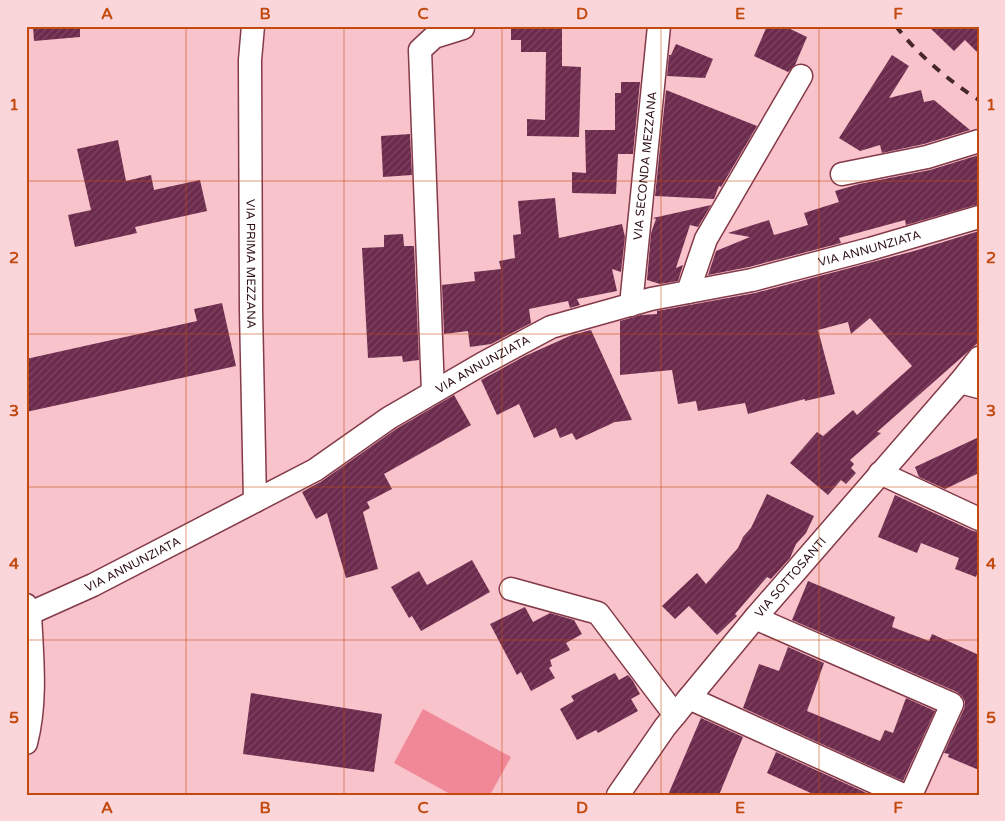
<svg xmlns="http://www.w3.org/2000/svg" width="1005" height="821" viewBox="0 0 1005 821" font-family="'Varela Round',sans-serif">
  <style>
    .park { fill: #f08898 }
    .building { fill: url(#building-hatch) }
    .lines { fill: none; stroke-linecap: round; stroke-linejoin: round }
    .minor-casing { stroke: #843a48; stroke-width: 25 }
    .minor { stroke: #fff; stroke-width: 22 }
    .rail { stroke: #48272c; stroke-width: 4; stroke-dasharray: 9 9; stroke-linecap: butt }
    .grid { fill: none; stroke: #c34a0e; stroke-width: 1; stroke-opacity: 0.55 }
    .labels { text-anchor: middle; stroke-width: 5; stroke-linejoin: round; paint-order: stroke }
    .street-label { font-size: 12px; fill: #2e1015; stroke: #fad6da }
    .neatline { fill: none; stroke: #c34a0e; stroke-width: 2 }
    .grid-label { font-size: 16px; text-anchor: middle; font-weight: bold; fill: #c34a0e }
  </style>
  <defs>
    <pattern id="building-hatch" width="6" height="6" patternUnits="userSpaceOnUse" patternTransform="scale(1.25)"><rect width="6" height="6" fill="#6c2b4d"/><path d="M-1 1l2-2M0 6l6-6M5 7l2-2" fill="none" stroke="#7d4763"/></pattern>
  </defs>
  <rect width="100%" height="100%" fill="#f8c3ca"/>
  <path class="park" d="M423,709L511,757L490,795H452L394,763Z"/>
  <path class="building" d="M33,26H80V37L34,41Z
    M511,26H562V66L581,67L579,137L527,136V119L545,120L546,52H521V40H511Z
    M767,26H784L807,37L795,65L788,72L754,56Z
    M928,26H979V54L965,40L954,51Z
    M676,44L713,59L705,78L667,76L669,55H671Z
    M892,55L909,66L889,98L921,90L924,102L934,100L970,130L924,144L882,153L880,145L860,151L839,138Z
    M621,82H640L633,154H618L616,194L572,193V172L586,173L585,130H615V93H621Z
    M666,90L757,126L721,187L719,186L714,199L655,196Z
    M410,134L412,175L383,177L381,136Z
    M118,140L126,181L151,175L154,190L200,180L207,211L135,227L137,233L75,247L68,215L91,210L77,149Z
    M979,155V204L906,225L905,220L839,238L841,243L749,267L708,275L716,251L750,237L728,233L769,220L774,235L808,225L804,213L839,202L835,191L859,184L930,170Z
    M555,198L559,238L622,224L625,237L621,272L612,269L617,291L577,299L580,305L570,308L568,301L529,309L531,323L491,344L470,347L468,331L444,334L442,285L475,281L474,272L501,269L499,261L515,258L513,235L521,234L518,201Z
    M711,205L698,227L690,225L676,268L683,265L678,281L660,284L647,280L651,233L656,219L653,218Z
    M979,231V342L877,432L881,433L850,460L854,464L851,468L856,473L846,484L841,480L828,495L790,463L817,432L823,436L853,410L857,415L912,366L870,318L851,334L848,322L818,330L835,394L805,401V399L748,414L745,403L698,411L696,401L678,404L672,370L620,375V321L641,315L657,314V311L755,293L914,251Z
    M403,234L404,246H414L419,360L403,362L402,356L368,358L362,248L384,247V235Z
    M222,303L236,366L26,412V359L197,321L194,309Z
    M591,330L632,420L615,422L576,440L572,433L560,438L556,428L534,438L519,404L497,415L481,380L525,356L572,335Z
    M454,395L471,425L384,474L392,489L367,502L370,508L363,512L378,569L346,578L327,513L316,519L302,492L322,481L396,429Z
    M979,437V473L945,489L919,477L915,467Z
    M767,494L814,516L806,533L796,544L790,558L771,579L767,577L735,614L737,616L717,635L689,606L675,619L662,606L697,573L706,584L738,548L743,537L751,528Z
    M895,495L973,531L979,532V569L976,577L955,569L959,558L921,543L917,553L878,537Z
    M472,560L490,592L421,631L412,616L409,618L391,587L419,571L427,585Z
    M808,581L895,617L892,627L929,641L932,634L979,655V770L948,757L949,754L944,753L964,709L965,702L962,696L957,692L792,620Z
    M525,607L533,622L550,613L574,620L582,634L566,643L570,650L550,660L552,666L549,668L555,678L531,691L521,672L517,675L490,624Z
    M788,647L824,663L807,711L880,741L885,730L893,733L906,698L935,711L903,781L743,708L759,664L779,671Z
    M615,673L619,680L628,675L633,681L640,694L631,699L638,711L598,733L596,730L577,740L560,709L574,701L571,696Z
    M251,693L382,714L374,772L243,754Z
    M701,718L743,737L719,795H668Z
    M776,752L871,795H815L767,773Z"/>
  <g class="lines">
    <defs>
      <g id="minor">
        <path id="s1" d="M253,26L250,60L251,311L255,501"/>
        <path d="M842,174L927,157L979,141"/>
        <path d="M688,292L706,239L801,76"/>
        <path id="s2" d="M631,305L659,26"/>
        <path d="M960,382L979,358"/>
        <path d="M433,392L420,50L434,37L463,28V26"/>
        <path d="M880,473L979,519"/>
        <path d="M511,589L598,613L675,715"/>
        <path d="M26,605L30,614C32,657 37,701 26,743"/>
        <path id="s3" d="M26,615L93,585L315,470L389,418L482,364L551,327L651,299L752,280L870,249L979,217"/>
        <path d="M755,618L952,704L911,795"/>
        <path d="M689,698L903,795"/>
        <path id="s4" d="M618,795L665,727L755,618L960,382L979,387"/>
      </g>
    </defs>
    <use href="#minor" class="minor-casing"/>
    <use href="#minor" class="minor"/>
    <path class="rail" d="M896,26C916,53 950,82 979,100"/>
  </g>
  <path class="grid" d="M186,26V795M344,26V795M502,26V795M661,26V795M819,26V795M26,181H979M26,334H979M26,487H979M26,640H979"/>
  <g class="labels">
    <g class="street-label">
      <text dy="4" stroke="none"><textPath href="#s2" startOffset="140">VIA SECONDA MEZZANA</textPath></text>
      <text dy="4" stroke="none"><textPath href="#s3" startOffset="928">VIA ANNUNZIATA</textPath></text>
      <text dy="4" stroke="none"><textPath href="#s1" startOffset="238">VIA PRIMA MEZZANA</textPath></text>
      <text dy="4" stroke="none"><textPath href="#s3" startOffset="522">VIA ANNUNZIATA</textPath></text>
      <text dy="4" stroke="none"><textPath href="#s3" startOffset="118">VIA ANNUNZIATA</textPath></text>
      <text dy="4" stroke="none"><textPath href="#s4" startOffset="278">VIA SOTTOSANTI</textPath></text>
    </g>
  </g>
  <rect width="1005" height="821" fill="none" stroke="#fad6da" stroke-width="55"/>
  <rect x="28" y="28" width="950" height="766" class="neatline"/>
  <g class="grid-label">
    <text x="107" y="19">A</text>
    <text x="265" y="19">B</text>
    <text x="423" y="19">C</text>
    <text x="582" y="19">D</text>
    <text x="740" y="19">E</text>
    <text x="898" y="19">F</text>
    <text x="14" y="110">1</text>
    <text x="991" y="110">1</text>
    <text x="14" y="263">2</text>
    <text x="991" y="263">2</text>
    <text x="14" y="416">3</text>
    <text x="991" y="416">3</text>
    <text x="14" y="569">4</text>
    <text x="991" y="569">4</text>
    <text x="14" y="723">5</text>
    <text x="991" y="723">5</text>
    <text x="107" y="813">A</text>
    <text x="265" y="813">B</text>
    <text x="423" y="813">C</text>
    <text x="582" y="813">D</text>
    <text x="740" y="813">E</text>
    <text x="898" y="813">F</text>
  </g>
</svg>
